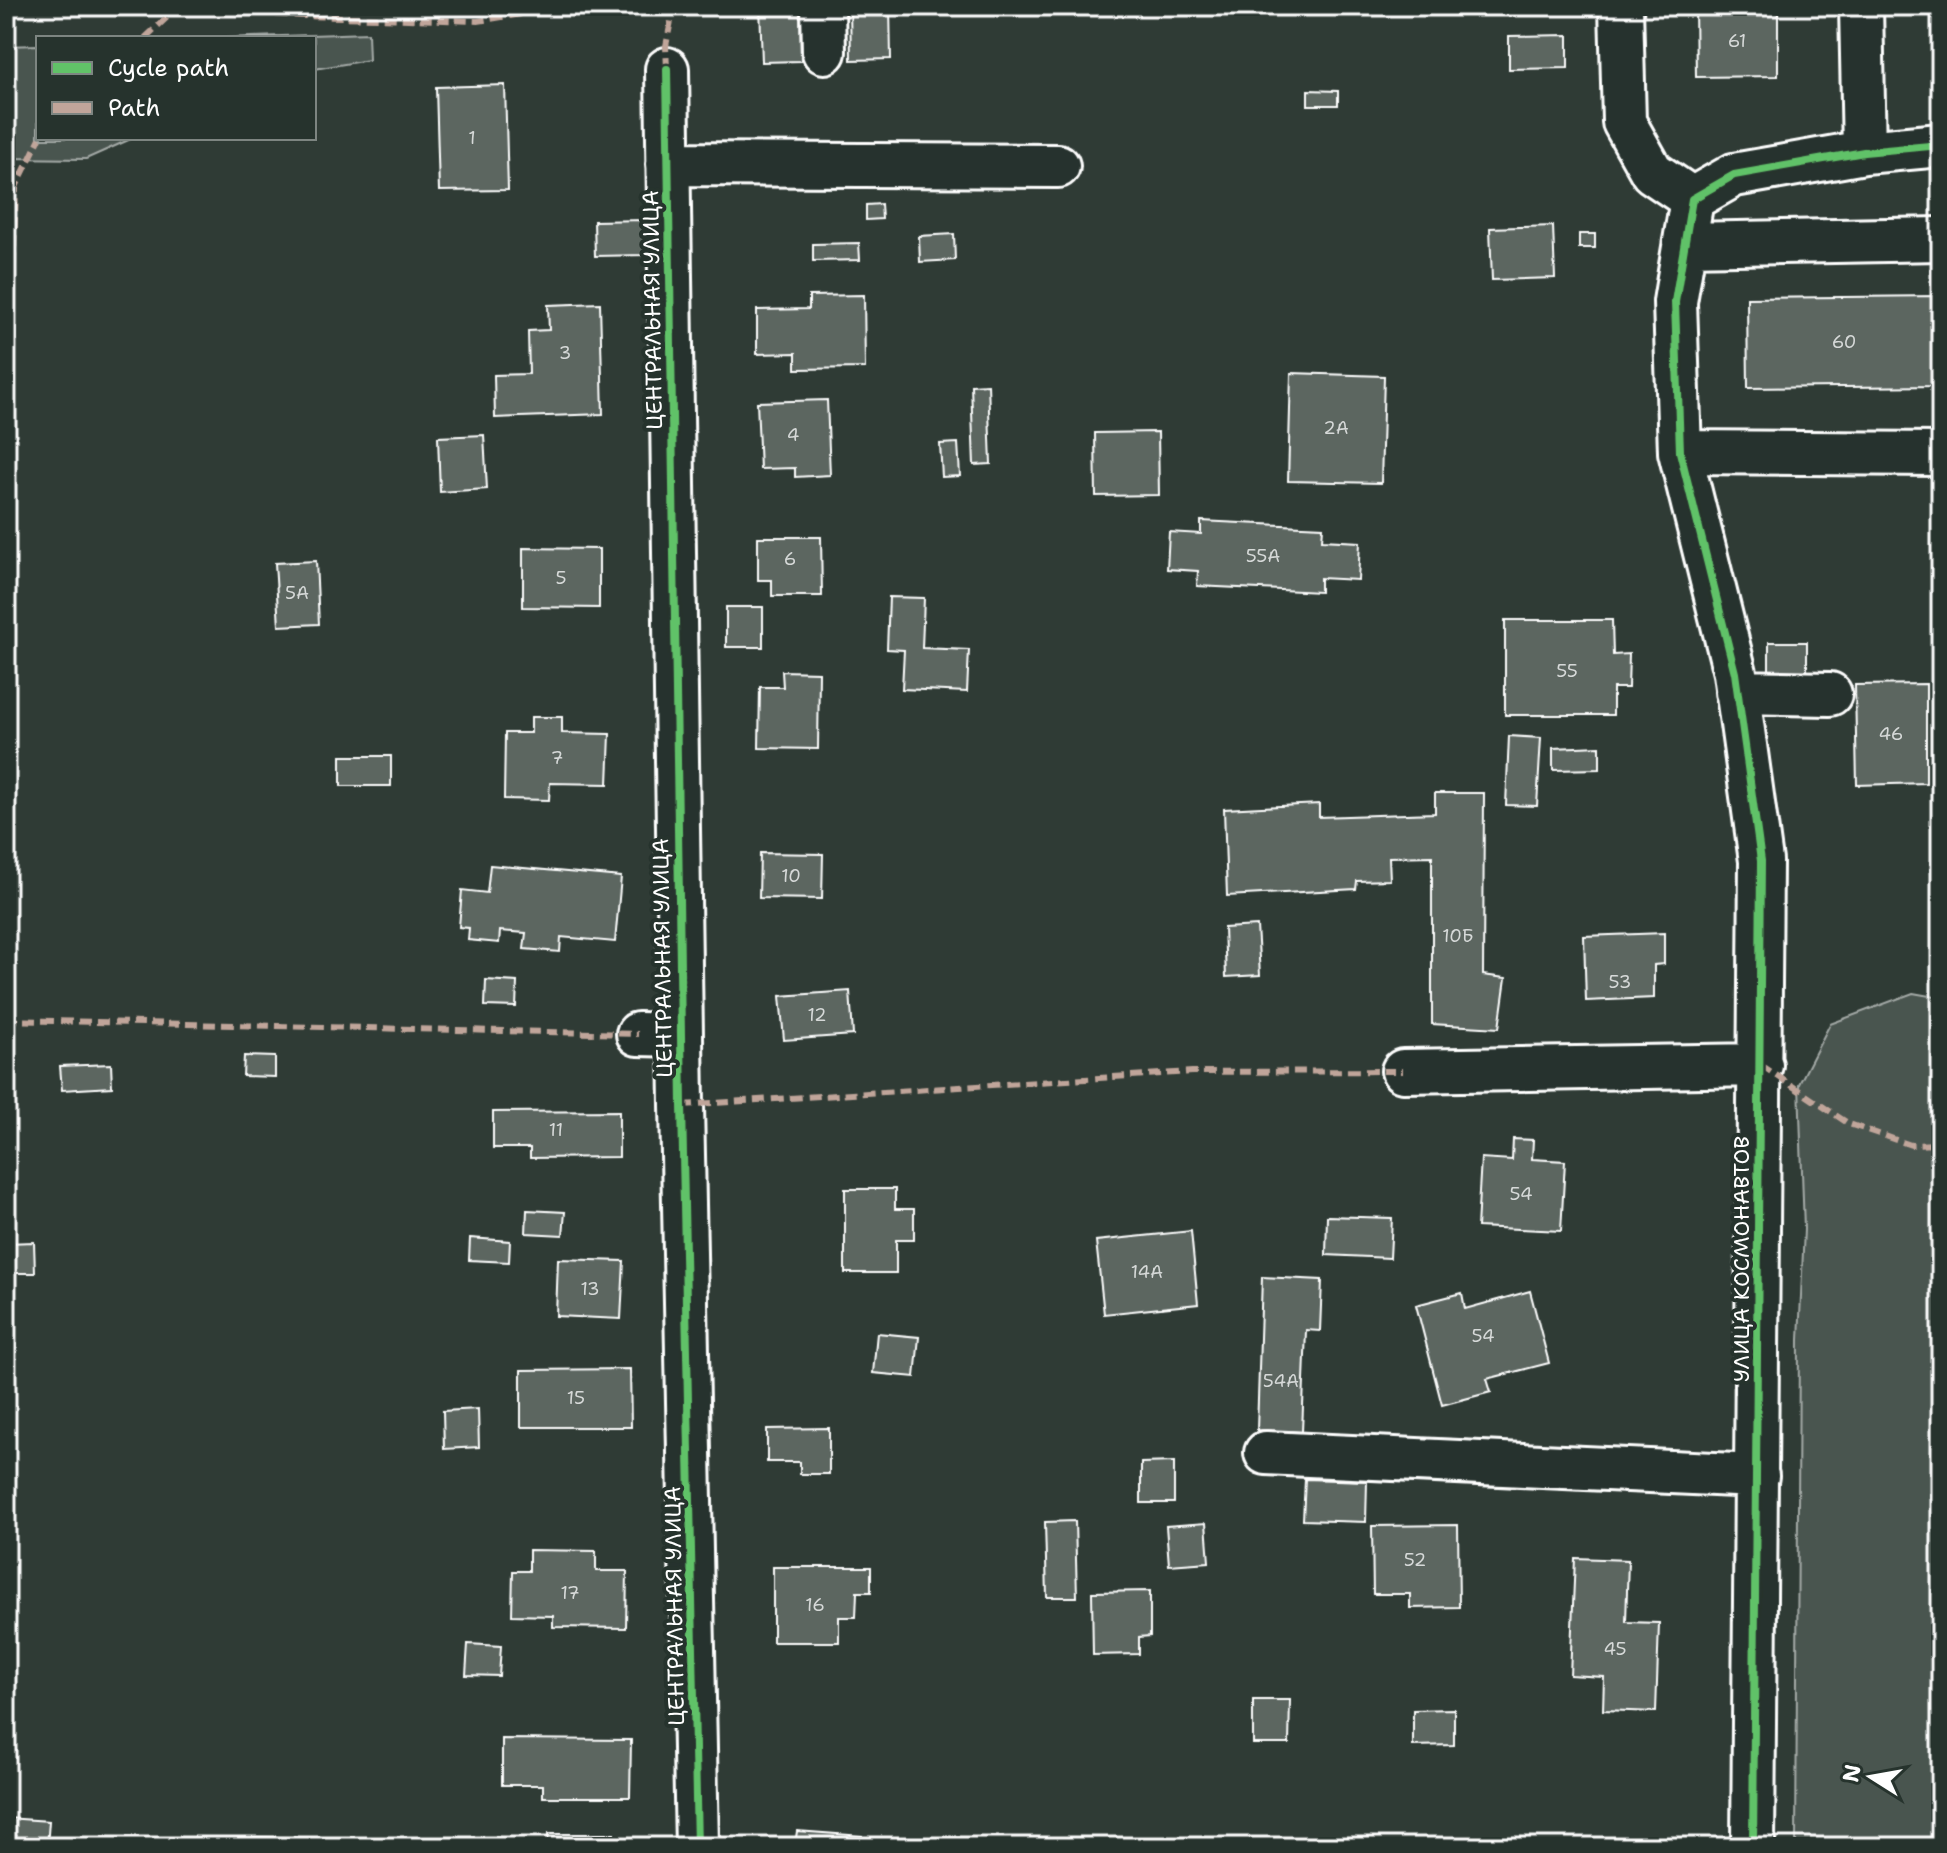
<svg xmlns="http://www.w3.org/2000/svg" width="1947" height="1853" viewBox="0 0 1947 1853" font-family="'Shantell Sans',sans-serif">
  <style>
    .green { fill: #4a544f; stroke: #a4aaa7; stroke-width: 2 }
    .building { fill: #5b6661; stroke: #fff; stroke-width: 2 }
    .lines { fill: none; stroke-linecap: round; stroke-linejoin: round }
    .minor-casing { stroke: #fff; stroke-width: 48 }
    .minor { stroke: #26332d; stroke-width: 42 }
    .quiet { stroke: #c0a59a; stroke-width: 6; stroke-dasharray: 12 6; stroke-linecap: butt }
    .cycleway-casing { stroke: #26332d; stroke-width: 13 }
    .cycleway { stroke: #61c268; stroke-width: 8 }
    .labels { text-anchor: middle; stroke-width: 8; stroke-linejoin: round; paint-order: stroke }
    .number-label { font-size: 18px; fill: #d6d9d8 }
    .street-label { font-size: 22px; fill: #fff; stroke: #26332d }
  </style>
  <rect width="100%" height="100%" fill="#2f3b35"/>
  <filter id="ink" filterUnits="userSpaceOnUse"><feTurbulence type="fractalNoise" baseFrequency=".0125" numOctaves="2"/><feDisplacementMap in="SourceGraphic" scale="16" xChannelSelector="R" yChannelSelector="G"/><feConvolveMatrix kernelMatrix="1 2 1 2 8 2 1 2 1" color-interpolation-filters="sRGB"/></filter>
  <g filter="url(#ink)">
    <path class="green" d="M6,6H480L6,8Z
      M368,33L369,60L314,69V38H224Z
      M38,45V138H133L86,159L6,158V46Z
      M1913,993L1941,998V1847H1796L1799,1340L1804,1229L1799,1084L1830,1024Z"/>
    <path class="building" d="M760,6H800L801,61L762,62Z
      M850,6H890L891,59L851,60Z
      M1695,6H1778V76L1696,77Z
      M1568,35V68L1509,69V36Z
      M505,85L508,190L439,191L436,87Z
      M1308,90L1338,91V105H1308Z
      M881,204L882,219L866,220V205Z
      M645,220L646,255L595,256L594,221Z
      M1553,226L1555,278L1492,280L1490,228Z
      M954,234L955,260L920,262L919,236Z
      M1579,234H1595V248H1579Z
      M859,243L860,260L813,261V244Z
      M864,295L865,368L796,369V353L757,354V310L809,309V296Z
      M1941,296V386L1748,388L1747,298Z
      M600,303L603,414L495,418L494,375L529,374L528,331L549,330L548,305Z
      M1291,373L1384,376L1381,483L1288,481Z
      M988,384L991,464L974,465L971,385Z
      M827,400L830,475L795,477V468L760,469L757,402Z
      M1158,432L1159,495L1096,496L1095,433Z
      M484,435L487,489L440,492L438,437Z
      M958,443L960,476L942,477L940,444Z
      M1201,521L1323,527L1322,540L1360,542L1358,580L1320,578V592L1197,586L1198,571L1167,569L1169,532L1201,534Z
      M758,537H821L822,596H772V580H758Z
      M523,548L599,549V608L523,607Z
      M316,561L319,624L279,626L275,563Z
      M889,597L924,598L922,648L969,650L967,692L902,689L904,650L887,649Z
      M726,607H763V647H726Z
      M1505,620H1612L1613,655L1629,654L1628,688H1613V715H1505Z
      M1769,642H1807V672L1769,671Z
      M782,671L819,672L818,749L759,748L760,687H783Z
      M1926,684V783L1857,785L1855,685Z
      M531,717H562V733L610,734L608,784L550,783L549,800L504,799L505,733H531Z
      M1509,736L1541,738L1537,806L1506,805Z
      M1600,746V769L1553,770V748Z
      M341,756H391V786H341Z
      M1435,793H1484L1483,975L1506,978L1499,1028L1432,1024V856L1389,857L1390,880L1357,881L1356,889L1227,896L1224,809L1319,804V817L1435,813Z
      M760,853L823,854L822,899L759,898Z
      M490,865L621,877L615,942L561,937L560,952L524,949L526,933L500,931L499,943L468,940L469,928L459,927L462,890L487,893Z
      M1257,926L1260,975L1226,977L1224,928Z
      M1664,933V964L1654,965V998L1586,1001L1584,936Z
      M486,980L517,982L516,1007L485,1006Z
      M850,991L853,1035L784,1040L780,996Z
      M244,1056L275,1057V1077L243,1076Z
      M111,1064L112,1087L62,1090L60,1066Z
      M619,1111V1157L530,1158V1148H493V1112Z
      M1513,1139L1533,1140L1532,1159L1565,1161L1561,1231L1477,1227L1481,1158L1512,1160Z
      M845,1189H895V1209H914V1240H896V1273H845Z
      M527,1210L565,1212L563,1235L526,1233Z
      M1327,1216L1392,1218L1390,1258L1326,1255Z
      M1191,1231L1198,1304L1104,1314L1096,1241Z
      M470,1238L510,1241L509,1262L469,1260Z
      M34,1242L35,1273H6V1243Z
      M558,1259L624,1261L621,1319L556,1316Z
      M1262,1277L1322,1280L1320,1331L1306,1330L1302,1432L1257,1430Z
      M1530,1291L1549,1363L1487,1379L1491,1392L1442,1405L1416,1305L1462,1293L1465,1309Z
      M877,1333L919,1337L915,1377L873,1373Z
      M630,1369L631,1427H521V1370Z
      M478,1409L479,1447L444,1449L443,1411Z
      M829,1428V1474H800V1462H767V1429Z
      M1174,1462V1503H1141V1463Z
      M1305,1479L1367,1481L1366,1522L1303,1520Z
      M1075,1521L1077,1597H1047L1045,1522Z
      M1206,1523L1209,1562L1169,1565L1166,1526Z
      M1458,1525L1459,1607L1410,1608V1594H1373L1372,1526Z
      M529,1550L596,1551V1571H627L626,1628L553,1627V1616L512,1615L513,1571H529Z
      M1575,1558L1628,1560L1626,1622L1659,1623L1656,1712L1603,1710L1604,1677L1570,1675Z
      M773,1567H871V1592H857L856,1617H839V1642H773Z
      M1150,1591V1636L1139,1637V1654L1093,1655L1092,1592Z
      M468,1644L501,1646L499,1676L466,1675Z
      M1253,1700H1290L1289,1744H1253Z
      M1454,1709V1745L1413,1746V1710Z
      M502,1739L631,1740L630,1797H543V1785H502Z
      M6,1818L49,1821L47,1847H6Z
      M797,1831L862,1836L861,1847H773V1843L795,1845Z
      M548,1834H614V1847H548Z
      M254,1837L347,1839V1847H254Z"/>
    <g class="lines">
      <defs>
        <path id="minor" d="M823,6L824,52
          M1621,6L1624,122L1652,172L1692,199
          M1861,6L1864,152
          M667,69L682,1105L697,1847
          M668,164L1058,166
          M1685,244L1941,239
          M1680,452L1941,454
          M1737,692L1830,694
          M638,1034L681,1035
          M1403,1071L1761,1065
          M1266,1453L1757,1476
          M1753,1847L1761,861L1735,673L1680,452L1675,302L1692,199L1734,175L1864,152L1941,145"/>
      </defs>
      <use href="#minor" class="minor-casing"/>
      <use href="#minor" class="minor"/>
      <path class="quiet" d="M6,8H177L305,16L478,21L571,6
        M145,38L177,8
        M667,69L666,46L674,6
        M6,463L16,187L40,138
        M6,1020L638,1034
        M1761,1065L1849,1124L1911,1145L1941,1144
        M682,1105L1192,1072L1403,1071"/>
      <defs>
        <path id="cycleway" d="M667,69L682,1105L697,1847
          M1753,1847L1761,861L1735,673L1680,452L1675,302L1692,199L1734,175L1864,152L1941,145"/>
      </defs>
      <use href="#cycleway" class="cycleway-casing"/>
      <use href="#cycleway" class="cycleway"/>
    </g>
  </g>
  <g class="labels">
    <g class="number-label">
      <text x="1737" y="47">61</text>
      <text x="472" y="144">1</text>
      <text x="1844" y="348">60</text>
      <text x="565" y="359">3</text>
      <text x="1336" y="434">2А</text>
      <text x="793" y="441">4</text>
      <text x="1263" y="562">55А</text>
      <text x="790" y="565">6</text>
      <text x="561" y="584">5</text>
      <text x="297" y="599">5А</text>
      <text x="1567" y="677">55</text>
      <text x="1891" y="740">46</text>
      <text x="557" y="764">7</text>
      <text x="791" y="882">10</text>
      <text x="1458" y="942">10Б</text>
      <text x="1620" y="988">53</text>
      <text x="817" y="1021">12</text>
      <text x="556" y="1136">11</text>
      <text x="1521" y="1200">54</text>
      <text x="1147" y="1278">14А</text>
      <text x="590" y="1295">13</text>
      <text x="1483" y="1342">54</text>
      <text x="1281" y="1387">54А</text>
      <text x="576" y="1404">15</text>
      <text x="1415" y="1566">52</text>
      <text x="570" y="1599">17</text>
      <text x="815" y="1611">16</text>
      <text x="1615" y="1655">45</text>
    </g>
    <g class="street-label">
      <text transform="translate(652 310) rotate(-91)" y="8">ЦЕНТРАЛЬНАЯ УЛИЦА</text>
      <text transform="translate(662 958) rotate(-91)" y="8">ЦЕНТРАЛЬНАЯ УЛИЦА</text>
      <text transform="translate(1741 1259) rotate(-90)" y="8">УЛИЦА КОСМОНАВТОВ</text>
      <text transform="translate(674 1606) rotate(-91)" y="8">ЦЕНТРАЛЬНАЯ УЛИЦА</text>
    </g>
  </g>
  <rect width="1947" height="1853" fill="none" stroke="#26332d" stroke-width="32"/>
  <rect x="16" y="16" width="1915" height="1821" fill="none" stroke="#fff" stroke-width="3" filter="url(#ink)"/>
  <rect x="36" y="36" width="280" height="104" fill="#26332d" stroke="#7d8581" stroke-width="2"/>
  <rect x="52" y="62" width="40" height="12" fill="#61c268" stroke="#7d8581" stroke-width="2"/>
  <text x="108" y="76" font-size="24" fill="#ffffff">Cycle path</text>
  <rect x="52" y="102" width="40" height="12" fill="#c0a59a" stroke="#7d8581" stroke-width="2"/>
  <text x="108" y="116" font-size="24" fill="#ffffff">Path</text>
  <g transform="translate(1871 1777) rotate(281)" stroke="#26332d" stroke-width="6" paint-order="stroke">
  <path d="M0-6L14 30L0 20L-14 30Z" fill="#ffffff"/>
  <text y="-12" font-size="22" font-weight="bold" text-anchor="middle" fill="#ffffff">N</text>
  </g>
</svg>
